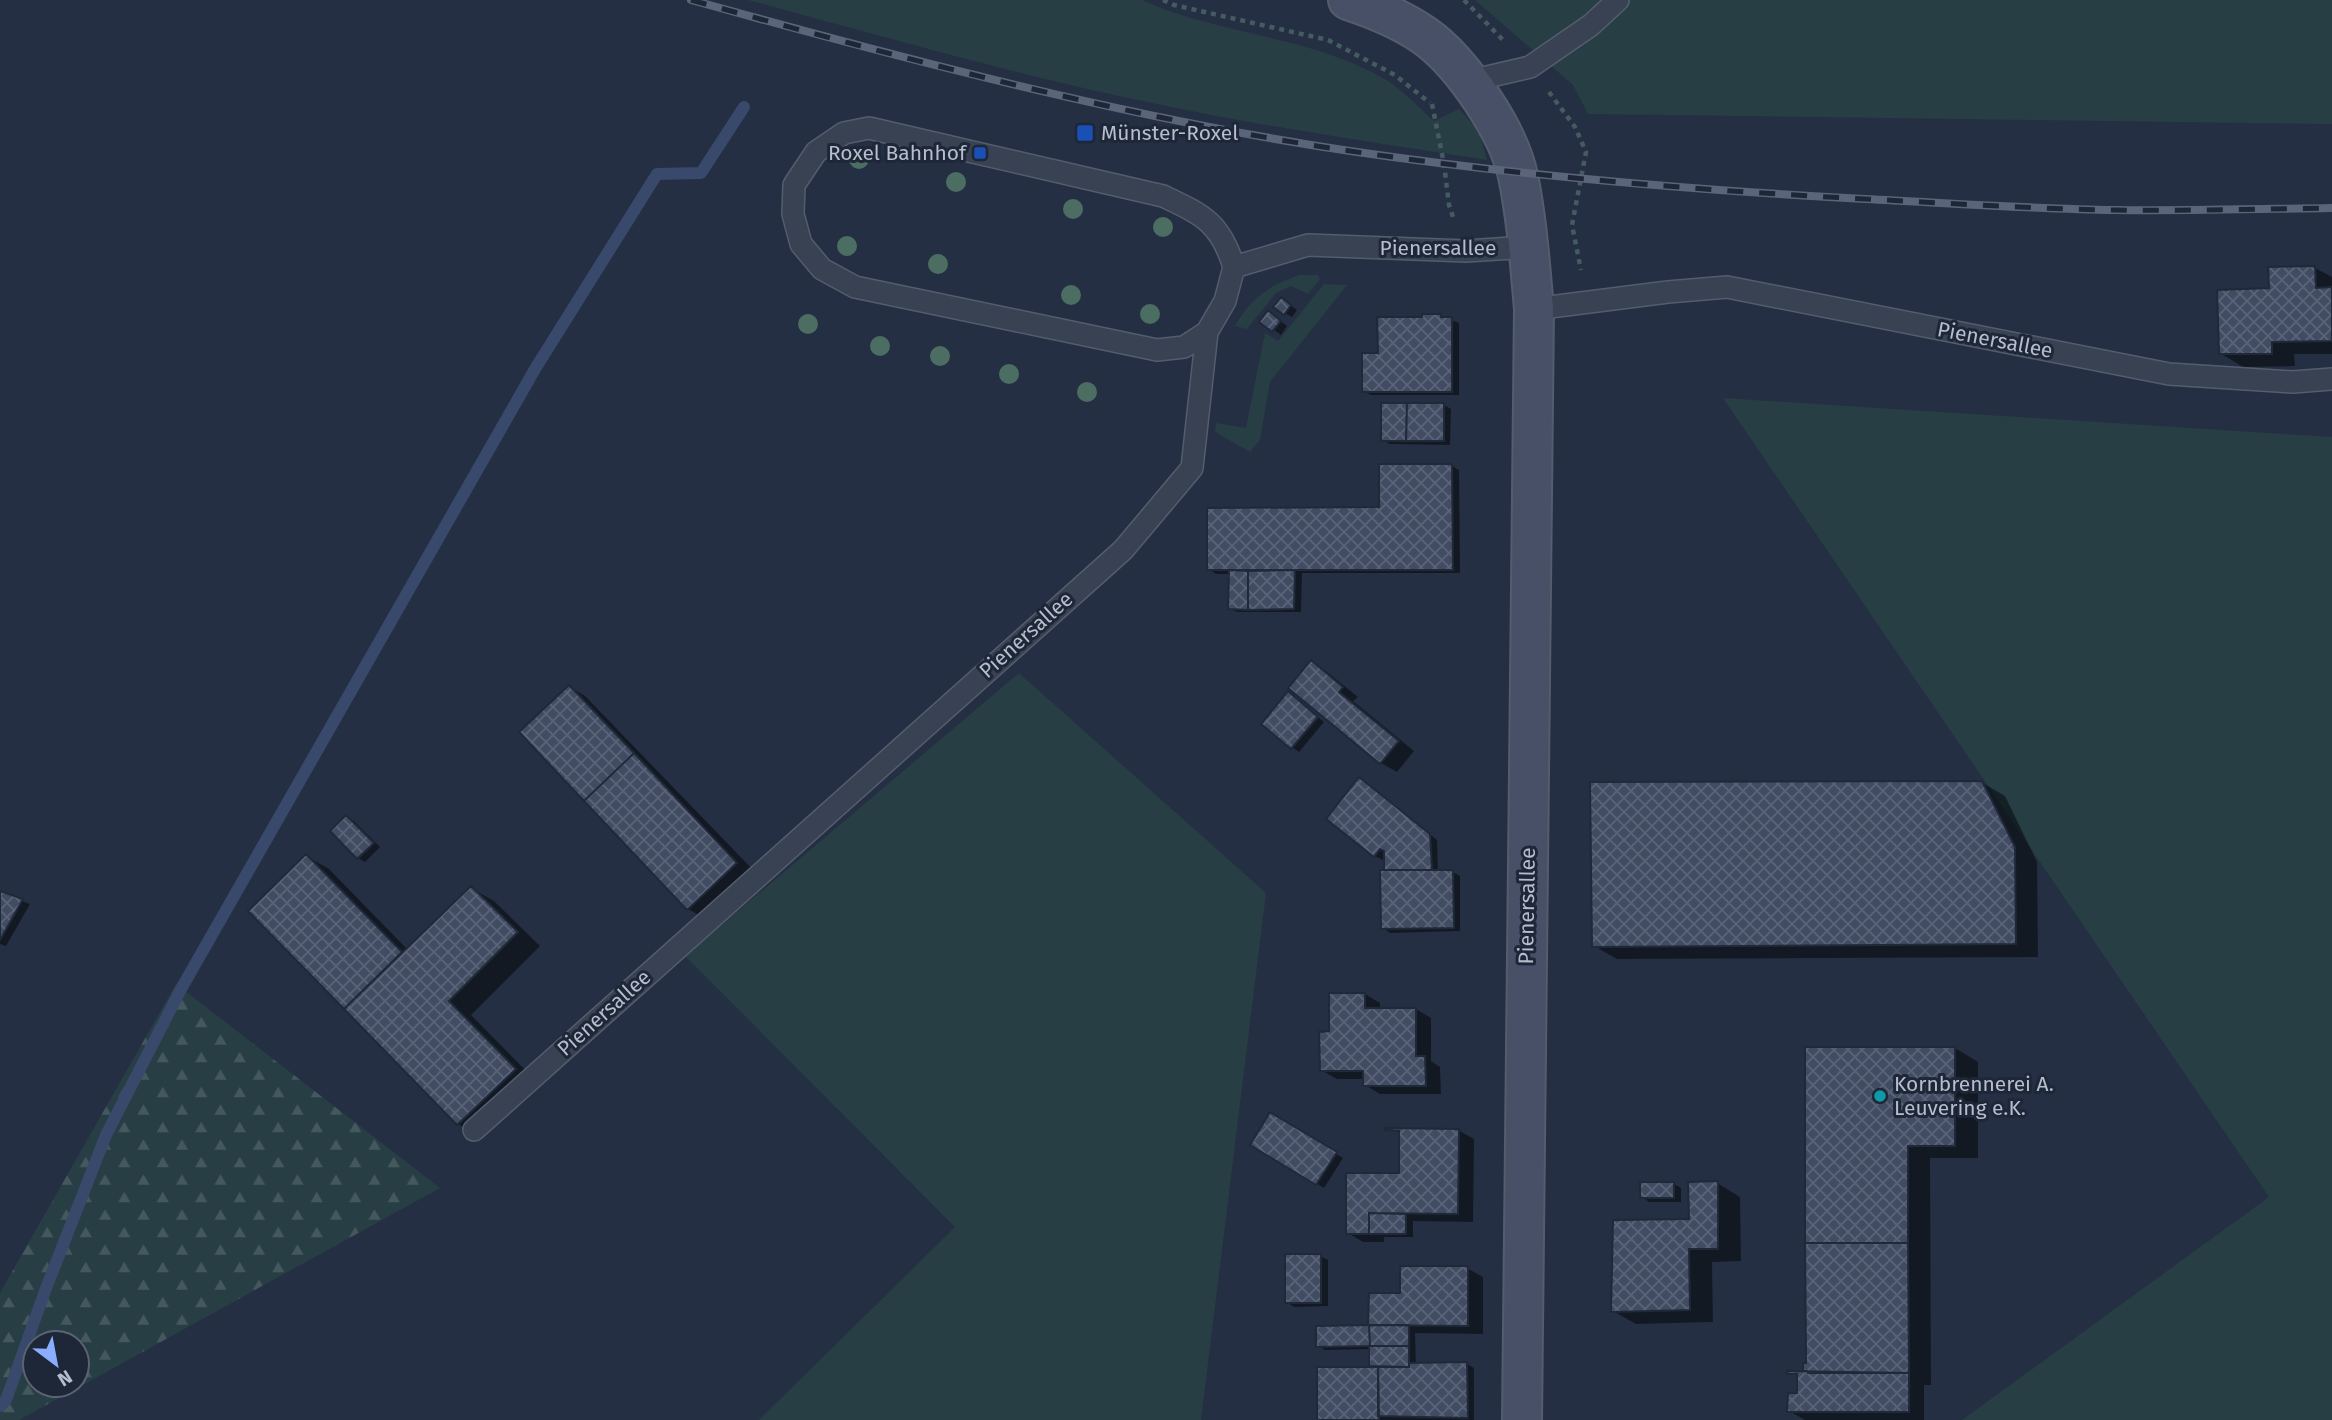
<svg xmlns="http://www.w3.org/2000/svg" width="2332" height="1420" viewBox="0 0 2332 1420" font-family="'Fira Sans',sans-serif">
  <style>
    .grass { fill: #273e44 }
    .forest { fill: url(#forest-firs); fill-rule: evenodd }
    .shadow { fill: #0007 }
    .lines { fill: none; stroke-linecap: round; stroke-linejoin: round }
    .stream { stroke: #38496b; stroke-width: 12 }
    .building { fill: url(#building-cross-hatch); stroke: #20293a; stroke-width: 2 }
    .service-casing { stroke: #545d6d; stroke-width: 24 }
    .secondary-casing { stroke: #545d6d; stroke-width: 42 }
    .path { stroke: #455b60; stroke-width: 4.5; stroke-dasharray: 5 5; stroke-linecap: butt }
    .service { stroke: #394253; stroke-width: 21 }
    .secondary { stroke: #475066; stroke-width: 38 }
    .rail-casing { stroke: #5b657a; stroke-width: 8 }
    .rail { stroke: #1e2738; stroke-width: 5; stroke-dasharray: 16; stroke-linecap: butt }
    .tree { fill: #4c6d62 }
    .transit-dot { fill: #1a4fb4; stroke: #1e2738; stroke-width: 2.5 }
    .culture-dot { fill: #0f9aa8; stroke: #1e2738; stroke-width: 2.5 }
    .labels { text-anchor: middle; stroke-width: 6; stroke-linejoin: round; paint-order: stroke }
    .poi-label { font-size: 21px; fill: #b6bdcc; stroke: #1e2738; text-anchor: start }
    .street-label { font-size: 21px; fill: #b6bdcc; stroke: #1e2738 }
  </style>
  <defs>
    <pattern id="forest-firs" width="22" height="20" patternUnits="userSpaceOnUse" patternTransform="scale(1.75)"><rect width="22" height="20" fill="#273e44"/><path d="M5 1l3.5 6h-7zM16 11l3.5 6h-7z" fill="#44585e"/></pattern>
    <pattern id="building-cross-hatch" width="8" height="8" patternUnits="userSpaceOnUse" patternTransform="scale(1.75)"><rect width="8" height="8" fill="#414c63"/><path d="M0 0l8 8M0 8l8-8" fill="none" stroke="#5a6478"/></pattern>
  </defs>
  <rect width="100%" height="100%" fill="#252f43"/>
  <path class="grass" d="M748,0H1142C1220,35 1310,36 1385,79C1403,90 1419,108 1434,121L1459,109L1479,131L1487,160C1370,142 1253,125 1138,100C1006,72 877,35 748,0Z
    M1475,0H2332V124L1588,114L1573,85Z
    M1299,275H1318L1320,279L1308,294L1291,286L1276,293L1247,329L1235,326C1250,298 1270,285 1299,275Z
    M1324,284L1347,285L1270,382L1260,440L1250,452L1215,432L1216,423L1246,428L1265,333L1278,341Z
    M1723,398L2332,437V1420H1962L2269,1197Z
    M1019,673L1266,893L1201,1420H759L955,1227L685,956Z"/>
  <path class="forest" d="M176,984L440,1188L19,1420H0V1293ZM35,1343H77V1385H35Z"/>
  <path class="shadow" d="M2315,268L2332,277V354H2294L2295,366L2243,367L2220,353L2270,290Z
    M1282,299L1297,310L1292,317L1285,313Z
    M1441,316L1459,323V395H1371L1363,391L1380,354L1424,319Z
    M1275,317L1287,326L1281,335L1262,321Z
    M1444,405L1451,409L1450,445L1390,444L1382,440Z
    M1452,466L1459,470L1460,573H1302L1301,612H1237L1230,608L1231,574H1216L1209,569L1381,508Z
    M1311,662L1326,671L1358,697L1353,701L1414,751L1397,772L1381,763L1291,688Z
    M570,687L585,696L759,876L711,922L688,909Z
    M1295,698L1324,722L1299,752L1292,747Z
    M1981,782L2005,796L2037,862L2038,957L1617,959L1594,946Z
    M1366,783L1437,840L1438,872H1453L1460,876V931L1390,933L1383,928L1385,856L1383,860L1375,856L1328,818Z
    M347,817L354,821L380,847L365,862L358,858Z
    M306,856L329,869L407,949L471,888L494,901L540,946L471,1015L538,1083L481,1137L458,1124L250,911Z
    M0,893L30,904L6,946L0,944Z
    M1365,994L1380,1003V1010L1416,1009L1431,1018V1061L1440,1067L1441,1094H1380L1365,1085V1079H1337L1321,1070L1331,1033Z
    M1955,1048L1978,1062V1158H1930L1931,1385H1924V1420H1805L1789,1411L1799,1395L1805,1365H1807V1049Z
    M1271,1115L1343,1158L1324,1188L1252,1145Z
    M1458,1130L1474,1139L1473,1222L1413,1221V1237H1384V1242H1363L1348,1233L1401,1175Z
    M1717,1183L1740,1197L1741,1261L1712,1262L1713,1322L1636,1324L1613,1311L1691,1221Z
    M1674,1184L1681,1188V1202H1649L1642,1197Z
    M1320,1256L1328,1260V1306L1294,1307L1287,1302Z
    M1467,1268L1483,1277V1334L1415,1333L1416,1365L1467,1364L1474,1368V1420H1319L1376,1368L1370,1365V1349L1325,1350L1318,1346L1376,1327L1402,1295Z"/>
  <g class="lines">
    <path class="stream" d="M0,1406L6,1400L45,1291L106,1135L181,989L535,369L657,174L701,173L744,107"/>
  </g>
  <path class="building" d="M2315,266L2316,288L2332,287V341L2272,342V354H2219L2217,290L2269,288L2268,267Z
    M1281,297L1291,305L1284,315L1273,307Z
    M1268,310L1281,321L1272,332L1259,322Z
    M1422,314H1441V317H1452V392H1362V353H1378L1377,317H1422Z
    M1381,403H1407L1406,441H1381Z
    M1407,403H1444V441H1406Z
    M1379,464H1452L1453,570H1207V508L1379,507Z
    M1229,570L1248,571V610L1228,609Z
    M1295,570L1294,609L1248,610V571Z
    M1311,660L1343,687L1339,692L1399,741L1380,764L1288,688Z
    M569,685L634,753L584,801L519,732Z
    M1288,691L1318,717L1291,749L1261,724Z
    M634,753L737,863L687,910L584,801Z
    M1359,777L1430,834L1432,870H1384V851L1380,849L1374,857L1326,819Z
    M1982,781L2015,847L2016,944L1592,947L1590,782Z
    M346,815L374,843L357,859L330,831Z
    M306,854L402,952L344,1009L248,911Z
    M1380,870H1453L1454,928L1381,929Z
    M471,886L518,932L449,1001L516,1069L457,1125L344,1009Z
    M0,891L23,899L0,940Z
    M1329,993H1365V1008H1416V1056H1425L1426,1086H1363V1071H1320L1319,1032L1329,1031Z
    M1805,1047H1955V1146H1908V1243H1805Z
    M1270,1112L1337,1152L1316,1185L1250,1145Z
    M1385,1128L1459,1129L1458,1214L1369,1213V1234H1346V1173H1399V1131L1385,1130Z
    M1718,1181V1249H1689L1690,1310L1611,1312L1613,1220L1689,1219L1688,1182Z
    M1640,1182H1674V1198H1640Z
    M1369,1213L1406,1214V1234H1369Z
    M1805,1243H1908L1909,1373H1808L1807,1371H1803V1363H1806Z
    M1285,1254H1321V1303H1285Z
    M1400,1266H1468V1326L1368,1325L1369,1293H1400Z
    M1369,1325H1409V1346H1370Z
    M1369,1325L1370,1346L1316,1347V1326Z
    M1369,1346H1409V1367L1369,1366Z
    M1467,1362L1468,1418L1378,1416V1367H1409V1363Z
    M1317,1367H1378L1379,1420H1317Z
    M1787,1371L1909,1373V1370V1412H1787L1788,1393H1797V1374H1787Z"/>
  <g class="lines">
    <defs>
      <path id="service" d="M1470,81L1530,67L1591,25L1618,0
        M1234,267L1308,245L1466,251L1528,247
        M1534,309L1668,292L1727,287L2169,374L2293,382L2332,379
        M1207,332L1184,347L1157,350L855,287L822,269L801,244L793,214L794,185L816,152L844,133L869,128L1163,196C1203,215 1220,222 1234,267
        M474,1130L1123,550L1192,468L1207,332L1225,301L1234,267"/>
      <path id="secondary" d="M1348,0C1375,9 1401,19 1425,36C1462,62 1509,132 1518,176C1527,220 1530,265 1534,309L1522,1420"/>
    </defs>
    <use href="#service" class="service-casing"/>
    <use href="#secondary" class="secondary-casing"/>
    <path class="path" d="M1163,0L1174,5L1328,40L1395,75L1430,103
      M1464,0L1504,41
      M1549,92L1575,127L1586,152L1572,225L1581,270
      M1432,104L1444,164L1449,205L1453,217"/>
    <use href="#service" class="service"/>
    <use href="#secondary" class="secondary"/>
    <defs>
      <path id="rail" d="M691,0C908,60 1127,118 1350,151C1521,176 1692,190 1865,199C1948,203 2032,209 2115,210C2187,211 2260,209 2332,208"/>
    </defs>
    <use href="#rail" class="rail-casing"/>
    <use href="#rail" class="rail"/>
  </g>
  <g class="tree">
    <circle cx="859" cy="159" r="10"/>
    <circle cx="956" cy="182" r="10"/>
    <circle cx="1073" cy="209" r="10"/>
    <circle cx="1163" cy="227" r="10"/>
    <circle cx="847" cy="246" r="10"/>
    <circle cx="938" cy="264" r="10"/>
    <circle cx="1071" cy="295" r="10"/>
    <circle cx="1150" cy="314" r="10"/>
    <circle cx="808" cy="324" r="10"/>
    <circle cx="880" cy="346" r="10"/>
    <circle cx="940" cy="356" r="10"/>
    <circle cx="1009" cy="374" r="10"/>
    <circle cx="1087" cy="392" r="10"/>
  </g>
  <g class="transit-dot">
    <rect x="1076" y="124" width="18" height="18" rx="3.5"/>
    <rect x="973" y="146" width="14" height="14" rx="3.5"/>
  </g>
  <circle class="culture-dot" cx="1880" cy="1096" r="7"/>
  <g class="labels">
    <g class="poi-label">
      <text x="1101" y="140">Münster-Roxel</text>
      <text x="966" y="160" text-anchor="end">Roxel Bahnhof</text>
      <text x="1894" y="1091">Kornbrennerei A.<tspan x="1894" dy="24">Leuvering e.K.</tspan></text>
    </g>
    <g class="street-label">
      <text x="1438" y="255">Pienersallee</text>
      <text transform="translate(1995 340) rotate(11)" y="7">Pienersallee</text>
      <text transform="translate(1026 635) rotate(-42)" y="7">Pienersallee</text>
      <text transform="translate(1527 906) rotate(-89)" y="7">Pienersallee</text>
      <text transform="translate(604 1013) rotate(-42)" y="7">Pienersallee</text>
    </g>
  </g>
  <g transform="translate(56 1364) rotate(148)"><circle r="33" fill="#1e2738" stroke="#5b6373" stroke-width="2"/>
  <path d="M0-5L12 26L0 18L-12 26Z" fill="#8aaefd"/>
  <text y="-10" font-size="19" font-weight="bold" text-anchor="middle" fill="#b6bdcc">N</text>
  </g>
</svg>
